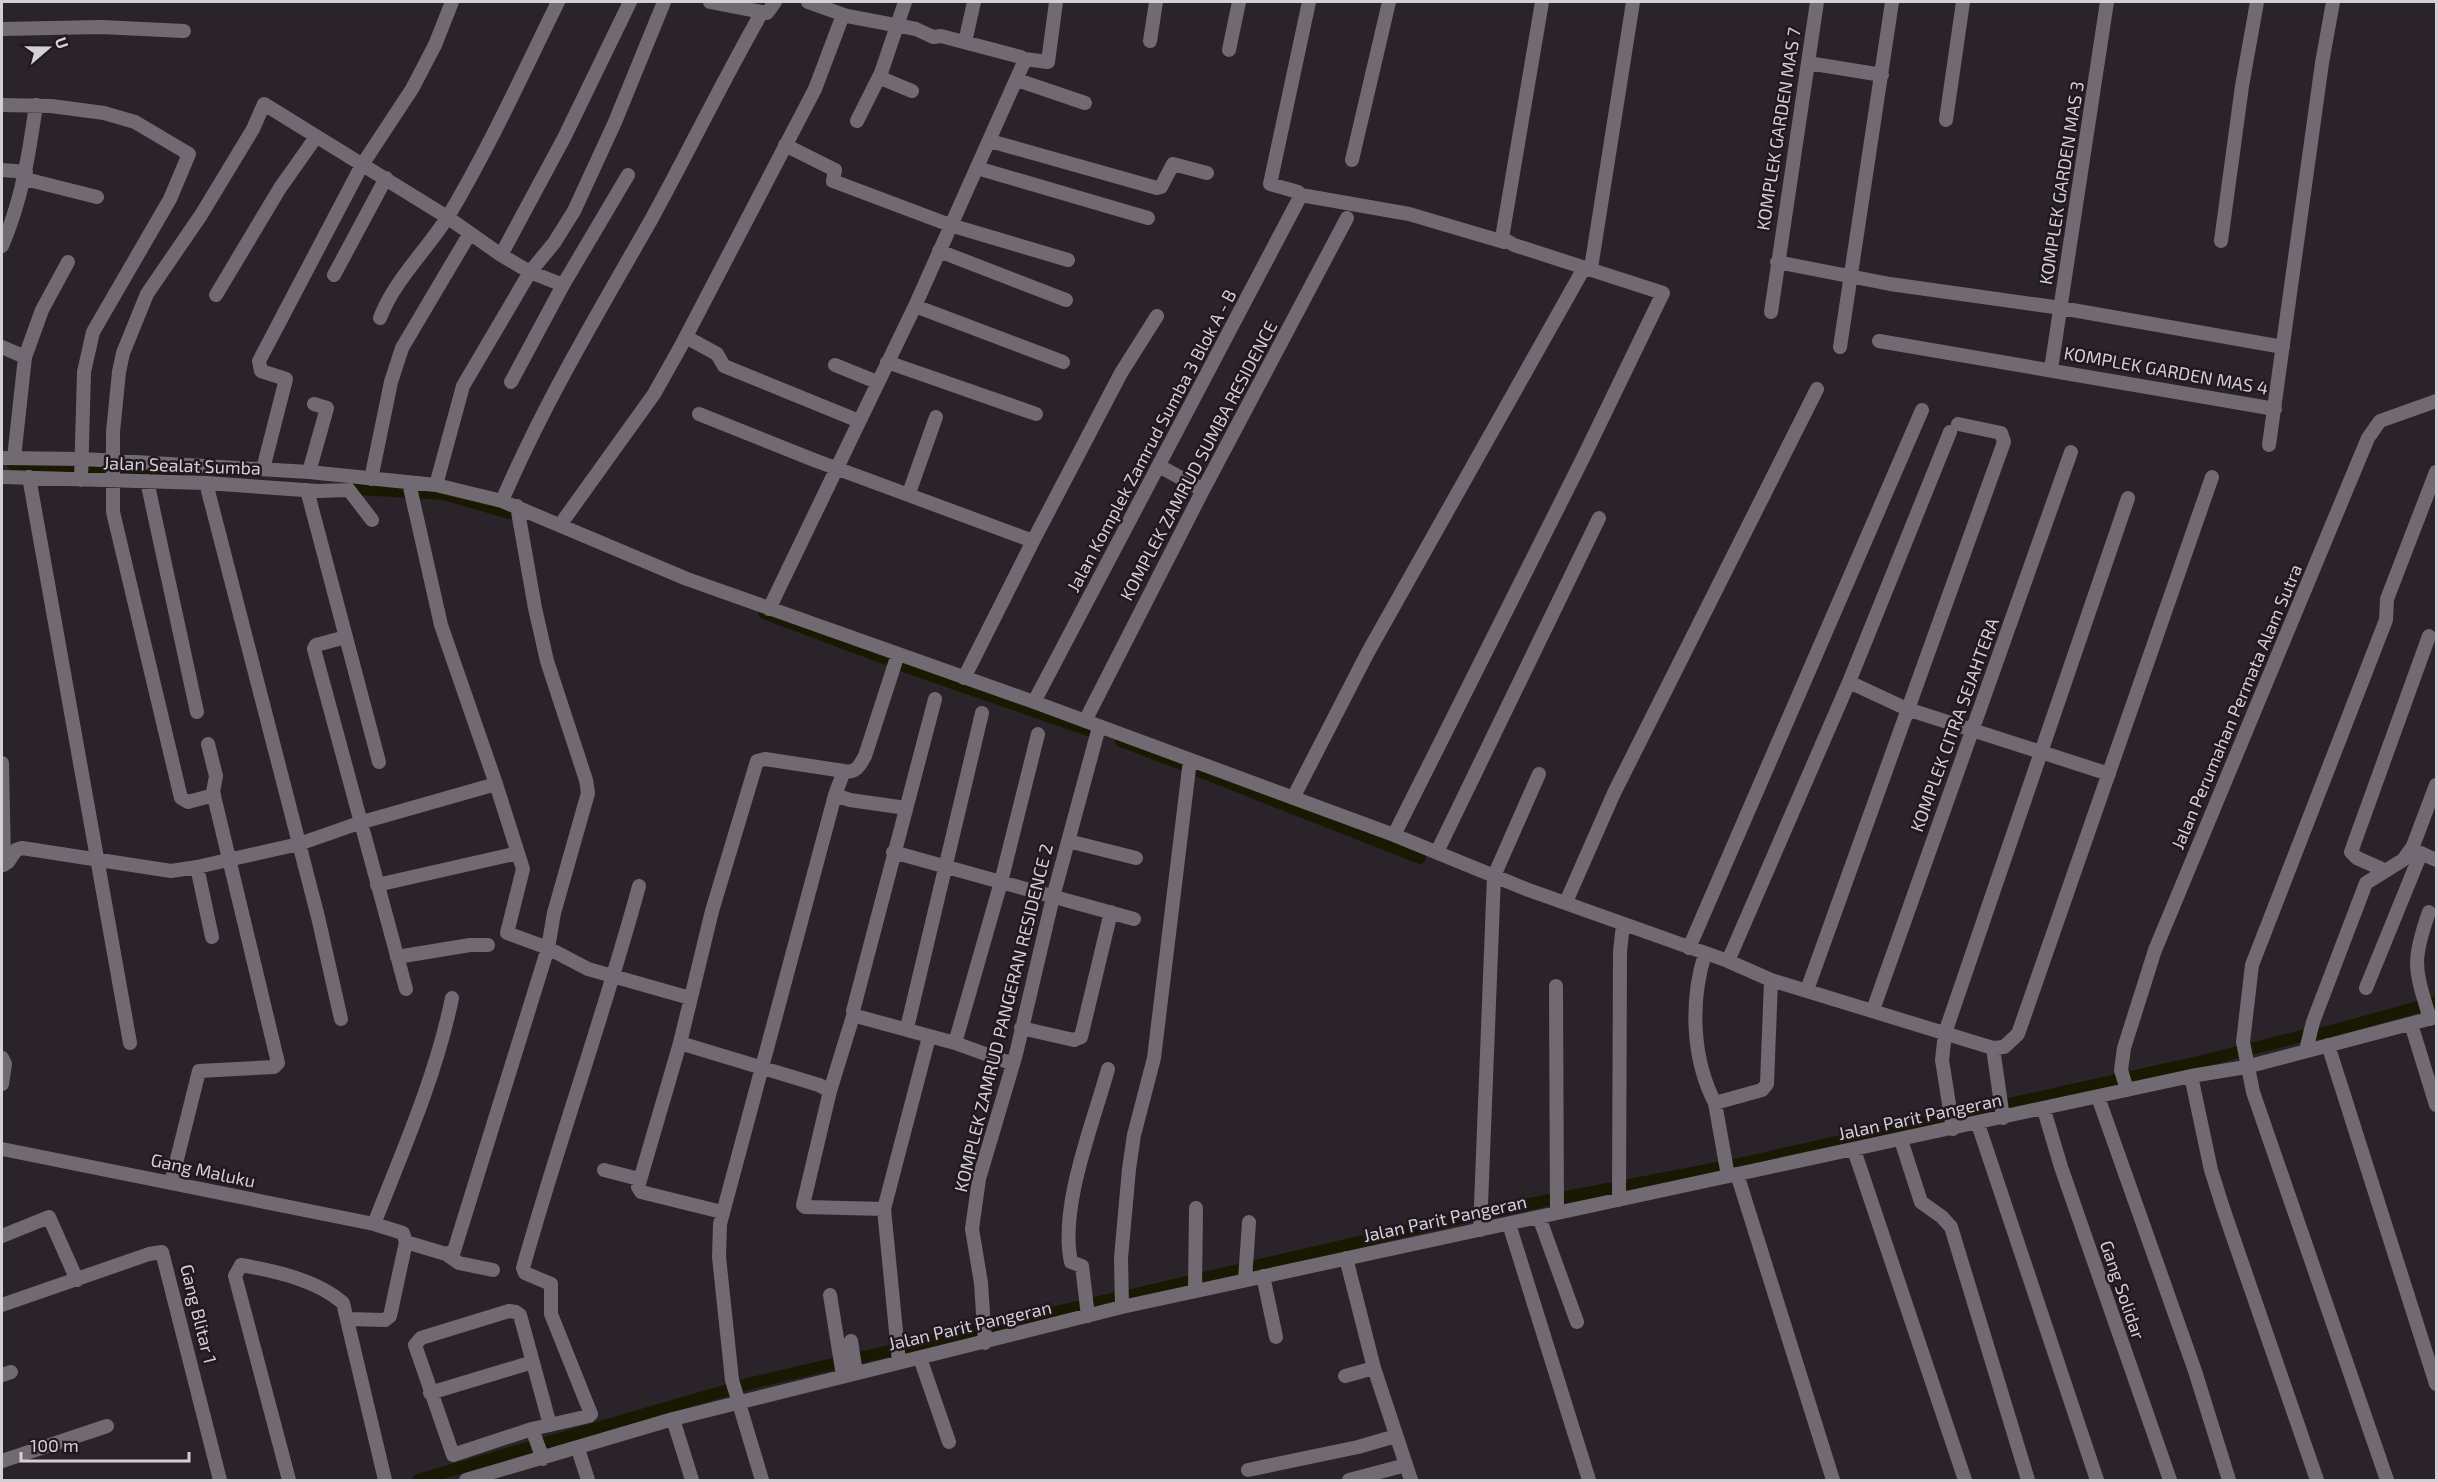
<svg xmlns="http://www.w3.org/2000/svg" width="2438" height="1482" viewBox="0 0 2438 1482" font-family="'Exo 2',sans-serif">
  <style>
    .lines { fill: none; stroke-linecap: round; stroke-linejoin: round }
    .canal { stroke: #191800; stroke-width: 12 }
    .minor { stroke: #716a72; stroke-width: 14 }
    .labels { text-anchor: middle; stroke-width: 5; stroke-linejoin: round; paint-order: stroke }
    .street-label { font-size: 18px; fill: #d3cfd4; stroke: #201a20 }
  </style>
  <rect width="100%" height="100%" fill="#2a242a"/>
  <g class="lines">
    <path class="canal" d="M13,464L178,476
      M342,488L444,494L509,513
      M764,613L886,659
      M904,666L1088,730
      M1121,741L1181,764
      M1194,769L1420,858
      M1561,1198L1734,1165L2207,1060L2302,1036L2328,1032L2436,1002
      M1487,1213L1549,1200
      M1127,1296L1470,1216
      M418,1480L752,1383L1116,1298"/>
    <path class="minor" d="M710,2L767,13L775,2
      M1309,2L1270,184L1298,192L1301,195L1409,214L1504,242
      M2,29L101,27L184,31
      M1150,41L1156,2
      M965,42L974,2
      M1229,50L1239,2
      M1024,59L1048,62L1056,2
      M1808,63L1882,75
      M881,73L883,79L912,91
      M1017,80L1085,103
      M2,105L51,106L104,113L135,122L189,154L170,199L93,332L84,372L81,480
      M1946,120L1963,2
      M857,121L881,73L905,2
      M990,141L1157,188L1161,187L1173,164L1207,173
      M785,145L835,170L833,181L950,225L1068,260
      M1352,160L1389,2
      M977,168L1148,218
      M2,170L26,172
      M25,179L97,197
      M2221,241L2242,86L2257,2
      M2,246C22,200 29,154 36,105
      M939,251L1066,300
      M501,255L564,138L630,2
      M1777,262L1890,284L2061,308L2283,347
      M1591,268L1633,2
      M334,275L386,178
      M216,295L280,188L316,137
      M915,306L1063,362
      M1771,312L1817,2
      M380,318C395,279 427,250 449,215C490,146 523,73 558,2
      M686,337L717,354L724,366L859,421
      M1879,341L2275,409
      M2,347L25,357
      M1840,347L1892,2
      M887,362L1036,414
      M835,365L877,382
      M2051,369L2107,2
      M511,382L563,285L628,175
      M699,414L814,460L1033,541L1121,373L1157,316
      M2269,445L2322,63L2333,2
      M2,458L83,459L309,472L436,485L502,501L687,579L1034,702L1394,835L1526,889L1728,961L1771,980L1993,1048L2004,1047L2018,1034L2212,477
      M14,458L25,357L42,310L68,262
      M1159,466L1203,490
      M263,469L286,379L261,371L259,361L362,165L412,89L435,45L452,2
      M309,472L327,408L314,404
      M2,477L206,483L318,491L349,490
      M29,477L130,1043
      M371,479L391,382L402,348L470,233
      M147,481L197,712
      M206,483L318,917L341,1019
      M436,485L463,386L530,272L554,243L574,211L615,122L664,2
      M307,490L379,762
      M349,490L372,520
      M909,493L936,417
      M502,501C544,403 598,313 651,220C689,151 723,80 762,12
      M560,525L654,394L681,346L815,89L843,15
      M769,609L915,306L1024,62L1021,57L941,36L933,37L916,29L847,16L808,2
      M346,637L316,645L314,649L406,989
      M964,678L1033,541
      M1849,682L1907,709L2109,774
      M935,699L853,1011L856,1016L955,1043L1013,1064
      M1034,702L1301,195
      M1085,721L1203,490L1347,218
      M2,763L4,865
      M496,784L523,869L507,933L548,948L588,969L690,998
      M214,795L188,802L181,798L113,512V432L119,372L123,353L147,294L201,215L253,129L264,104L447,217L501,255L530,272L563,285
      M835,795L850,800L906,808
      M1293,798L1367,654L1584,268
      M1394,835L1586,452L1663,293L1514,245L1502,238L1542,2
      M1068,841L1136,858
      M893,852L1134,919
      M1437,852L1599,518
      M2,864L8,862L16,850L22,848L171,871L197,867L299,844L359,823L496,784L441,625L409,483
      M197,867L212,937
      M2384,870L2357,858L2351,852L2429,636
      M377,885L518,853
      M1566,902L1614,793L1817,389
      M2429,912C2411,963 2415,969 2430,1019
      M1689,948L1922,410
      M1705,954C1690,1001 1692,1059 1715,1103
      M397,957L470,945H488
      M1728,961L1849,682L1950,432
      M1556,986L1557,1213
      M2366,988L2421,853L2436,860
      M1807,990L2004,442L2001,433L1958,424
      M1873,1010L2071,452
      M2411,1024L2436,1105
      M907,1028L982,713
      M1021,1028L1074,1040L1081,1037L1111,912
      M680,1043L819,1085L830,1091L803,1205L805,1207L884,1209L899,1362
      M955,1043L1001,882L1038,734
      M2328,1045L2436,1384
      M1993,1048L2003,1118
      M2306,1050L2313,1022L2366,883L2403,860L2413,846L2436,785
      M2,1058L5,1064L2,1084
      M2191,1076L2211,1170L2224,1211L2317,1480
      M2127,1090L2121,1070L2124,1048L2155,950L2368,438L2380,421L2436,401
      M830,1091L854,1013
      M2098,1097L2195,1371L2229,1480
      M2044,1110L2061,1167L2170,1480
      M1978,1124L2097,1480
      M1953,1129L1942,1060L1945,1033L2128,498
      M1901,1140L1921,1202L1942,1217L1951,1227L2028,1480
      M2,1149L374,1224L403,1233L406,1242L390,1316L385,1320L349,1319
      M1854,1150L1965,1480
      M604,1170L639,1179
      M1737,1174L1833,1480
      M1728,1176L1715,1103L1762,1090L1767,1084L1771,980
      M171,1183L199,1071L274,1067L278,1063L213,792L216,776L208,744
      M1619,1200L1620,952L1623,924
      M884,1209L929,1037
      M722,1212L641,1192L638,1187L680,1043L712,911L757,761L765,759L844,771
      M1539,1217L1577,1322
      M374,1224C403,1150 436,1076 452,998
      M1509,1224L1589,1480
      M1480,1230L1494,876L1539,774
      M2,1236L49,1217L77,1280
      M406,1242L446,1254L454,1251L548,948L554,913L588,793L586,780L547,661L535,608L517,506
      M446,1254L459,1263L493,1270
      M1346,1258L1374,1368L1411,1480
      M1263,1276L1276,1337
      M1245,1280L1249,1222
      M1195,1291L1196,1208
      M830,1295L843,1376
      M2,1305L149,1254L162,1252L220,1480
      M1122,1307L1121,1258L1129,1169L1134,1135L1154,1058L1190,760
      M1088,1316L1082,1266L1071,1262C1059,1207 1093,1124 1108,1069
      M851,1341L856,1373
      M985,1343L981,1283L972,1229L979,1179L1016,1054L1053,897L1099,727
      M920,1358L949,1442
      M2,1375L11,1372
      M1345,1376L1374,1368
      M430,1393L533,1362
      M673,1419L692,1480
      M550,1425L520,1315L516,1312L509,1311L421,1338L415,1345L453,1455L532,1429L589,1416L591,1414L551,1314V1284L525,1273L523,1268C559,1140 604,1015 639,886
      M532,1429L543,1459
      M578,1449L588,1480
      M2,1461L107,1426
      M1248,1470L1358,1447L1396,1436
      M289,1480L235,1276L241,1265C275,1271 317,1280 343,1303L385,1480
      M466,1480L673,1419L1122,1307L2191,1076L2246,1067L2436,1017
      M762,1480L732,1380L719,1257L720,1224L835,795L844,771C856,774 860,765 865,756L898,654
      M1349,1480L1406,1465
      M2387,1480L2253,1092L2243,1042L2252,965L2386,620L2387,599L2436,472"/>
  </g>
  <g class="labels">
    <g class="street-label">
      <text transform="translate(1779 129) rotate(-81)" y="6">KOMPLEK GARDEN MAS 7</text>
      <text transform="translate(2062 183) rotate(-81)" y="6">KOMPLEK GARDEN MAS 3</text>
      <text transform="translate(2166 371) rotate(10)" y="6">KOMPLEK GARDEN MAS 4</text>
      <text transform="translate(1152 441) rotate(-62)" y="6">Jalan Komplek Zamrud Sumba 3 Blok A - B</text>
      <text transform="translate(1199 461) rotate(-62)" y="6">KOMPLEK ZAMRUD SUMBA RESIDENCE</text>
      <text transform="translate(182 466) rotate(2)" y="6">Jalan Sealat Sumba</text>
      <text transform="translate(2237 707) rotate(-67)" y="6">Jalan Perumahan Permata Alam Sutra</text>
      <text transform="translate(1955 725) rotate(-70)" y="6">KOMPLEK CITRA SEJAHTERA</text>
      <text transform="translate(1004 1018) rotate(-76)" y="6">KOMPLEK ZAMRUD PANGERAN RESIDENCE 2</text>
      <text transform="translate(1920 1117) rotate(-12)" y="6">Jalan Parit Pangeran</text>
      <text transform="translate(203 1171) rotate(12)" y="6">Gang Maluku</text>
      <text transform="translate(1445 1219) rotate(-12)" y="6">Jalan Parit Pangeran</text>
      <text transform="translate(2122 1290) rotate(71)" y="6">Gang Solidar</text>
      <text transform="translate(198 1314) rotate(76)" y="6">Gang Blitar 1</text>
      <text transform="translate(970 1326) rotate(-13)" y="6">Jalan Parit Pangeran</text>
    </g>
  </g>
  <rect width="2438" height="1482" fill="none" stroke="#d3cfd4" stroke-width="6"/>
  <g transform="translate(48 48) rotate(70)" stroke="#201a20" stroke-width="4.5" paint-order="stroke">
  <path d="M0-4.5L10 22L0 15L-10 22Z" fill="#d3cfd4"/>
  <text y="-9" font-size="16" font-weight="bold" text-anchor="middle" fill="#d3cfd4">U</text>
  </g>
  <path d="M21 1452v9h168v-9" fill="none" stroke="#d3cfd4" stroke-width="3"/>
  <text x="30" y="1452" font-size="18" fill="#d3cfd4" stroke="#201a20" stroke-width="4.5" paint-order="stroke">100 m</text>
</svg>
